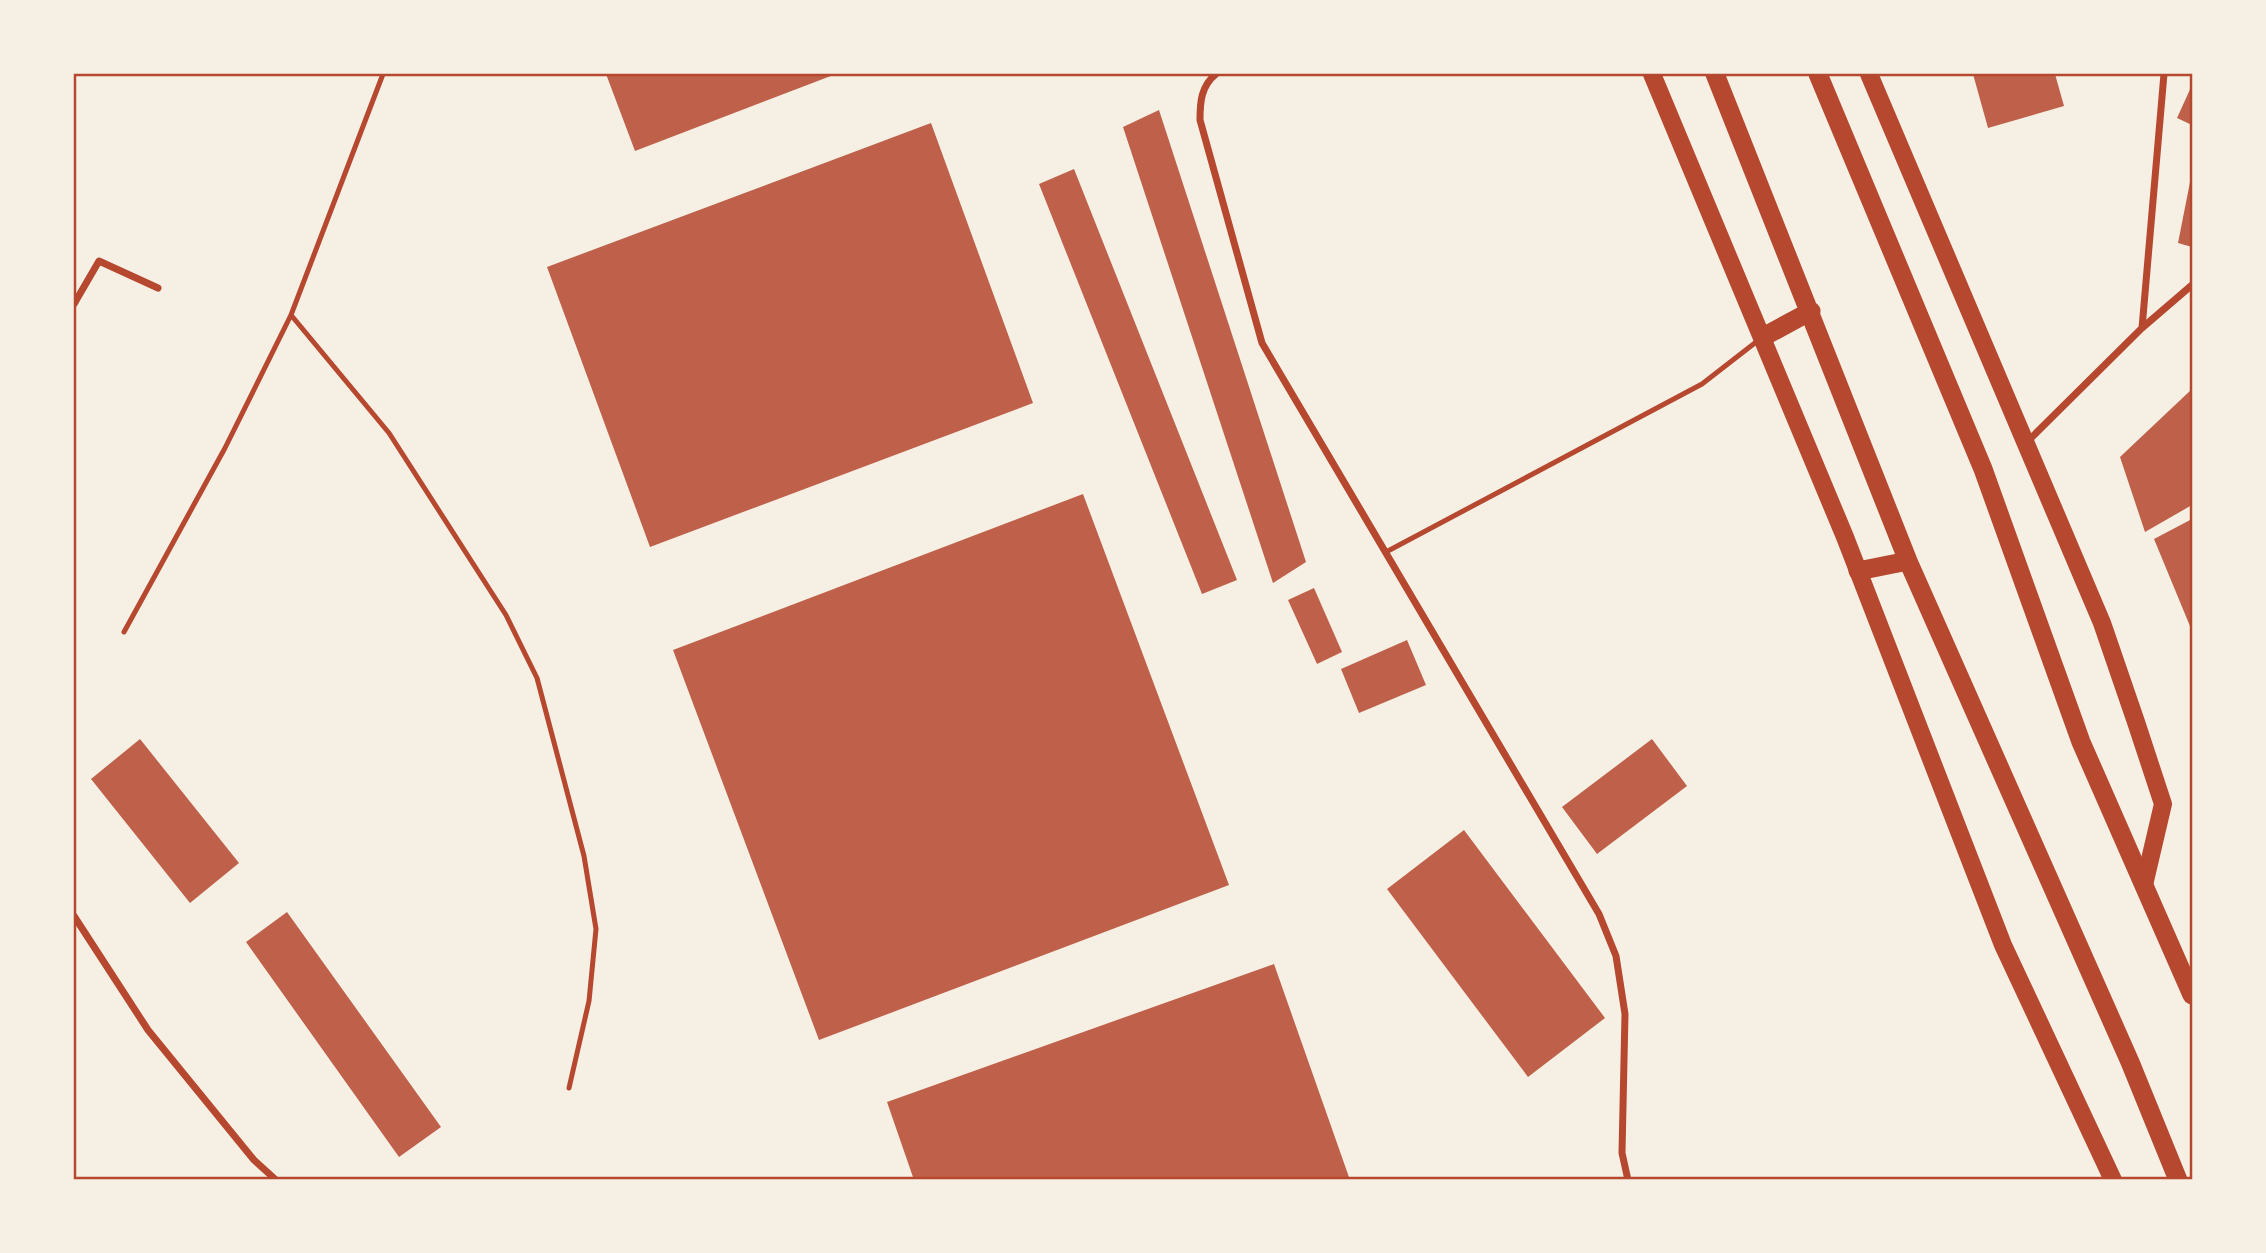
<svg xmlns="http://www.w3.org/2000/svg" width="2266" height="1253" viewBox="0 0 2266 1253" font-family="'IBM Plex Sans',sans-serif">
  <style>
    .building { fill: #bf614a }
    .lines { fill: none; stroke-linecap: round; stroke-linejoin: round }
    .service { stroke: #b5482f; stroke-width: 5 }
    .minor { stroke: #b5482f; stroke-width: 7 }
    .primary { stroke: #b5482f; stroke-width: 18 }
    .trunk { stroke: #b5482f; stroke-width: 19 }
    .neatline { fill: none; stroke: #b5482f; stroke-width: 2.5 }
  </style>
  <rect width="100%" height="100%" fill="#f6efe4"/>
  <path class="building" d="M606,74H836L635,151Z
    M1973,74H2055L2064,106L1988,128Z
    M2192,85V125L2177,118Z
    M1159,110L1306,562L1273,583L1123,127Z
    M931,123L1033,403L650,547L547,267Z
    M1074,169L1237,580L1202,594L1039,184Z
    M2191,177H2192V247L2178,243Z
    M2192,389V505L2145,532L2120,457Z
    M1083,494L1229,885L819,1040L673,650Z
    M2192,519V631L2154,539Z
    M1314,588L1342,652L1317,664L1288,600Z
    M1407,640L1426,685L1359,713L1341,669Z
    M140,739L239,863L190,903L91,779Z
    M1652,739L1687,786L1597,854L1562,807Z
    M1464,830L1605,1018L1528,1077L1387,889Z
    M287,912L441,1127L399,1157L246,942Z
    M1274,964L1350,1180H914L887,1102Z"/>
  <g class="lines">
    <path class="service" d="M291,315L389,433L506,615L537,678L584,856L596,929L589,1001L569,1088
      M1386,552L1702,384L1760,339
      M124,632L225,448L291,315L383,74"/>
    <path class="minor" d="M1216,74C1201,86 1200,102 1200,120L1262,343L1599,914L1616,956L1625,1014L1622,1153L1628,1180
      M74,304L99,261L158,288
      M2142,328L2164,74
      M2027,442L2142,328L2192,285
      M74,916L148,1030L254,1160L276,1180"/>
    <path class="primary" d="M1652,74L1845,537L2003,945L2113,1180
      M1869,74L2102,623L2136,722L2163,804L2144,885"/>
    <path class="trunk" d="M1715,74L1908,561L2130,1062L2178,1180
      M1818,74L1983,469L2081,742L2192,995
      M1763,337L1811,311
      M1858,571L1908,561"/>
  </g>
  <rect width="2266" height="1253" fill="none" stroke="#f6efe4" stroke-width="150"/>
  <rect x="75" y="75" width="2116" height="1103" class="neatline"/>
</svg>
